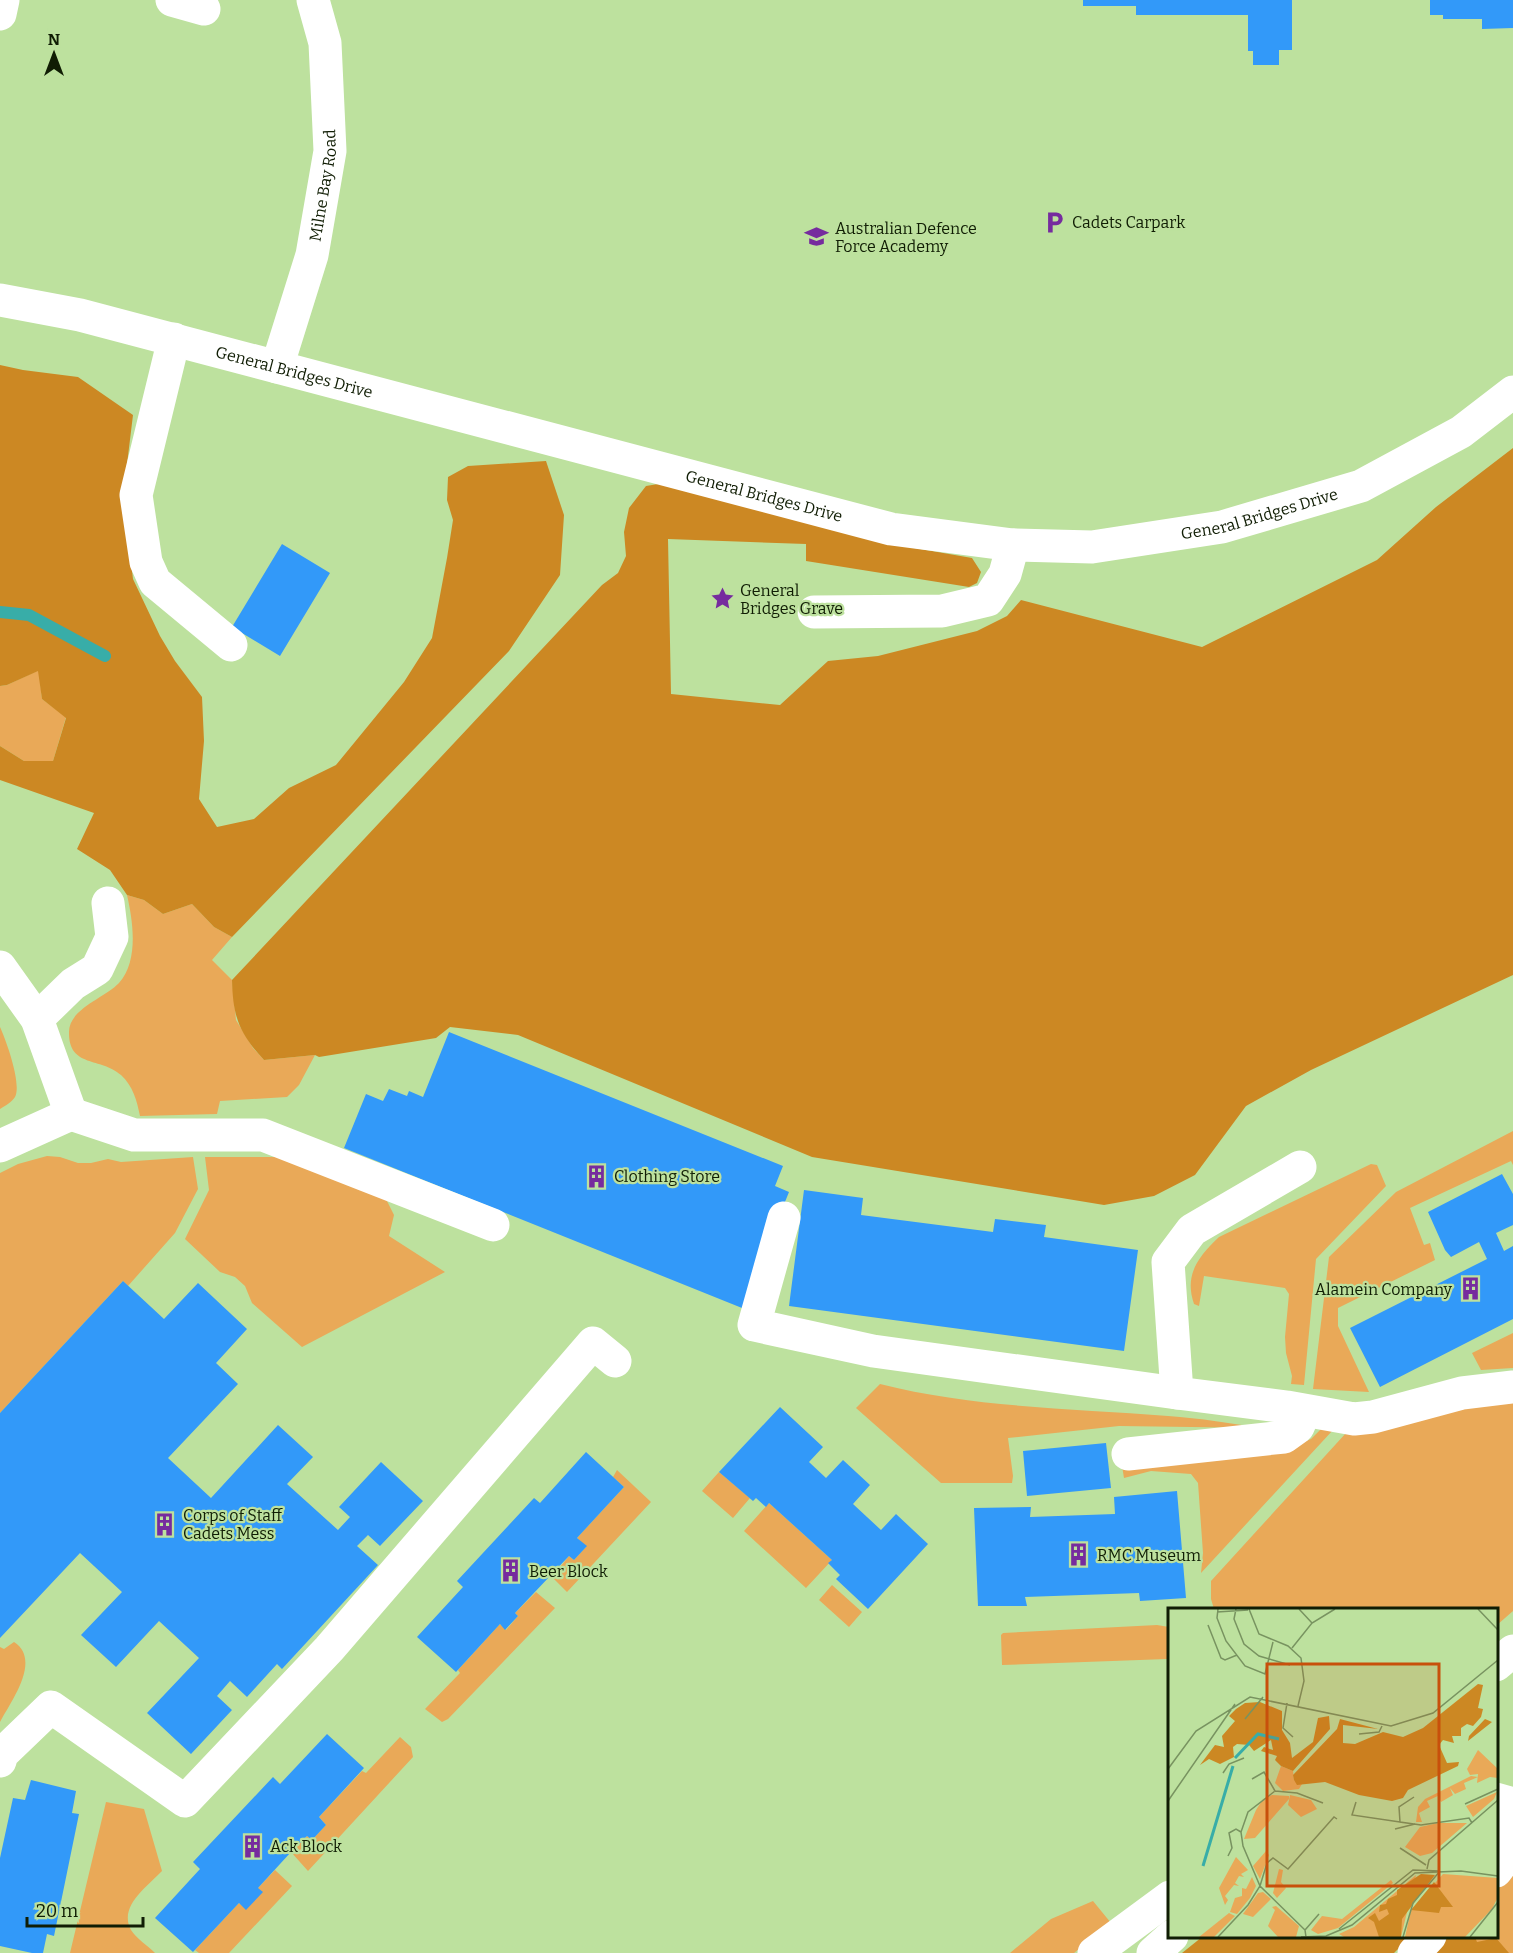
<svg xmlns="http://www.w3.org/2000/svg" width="1513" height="1953" viewBox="0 0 1513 1953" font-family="Bitter,serif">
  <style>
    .green { fill: #e9a958 }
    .forest { fill: #cc8823 }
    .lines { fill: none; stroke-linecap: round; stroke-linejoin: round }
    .stream { stroke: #38ada8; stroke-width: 12 }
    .building { fill: #3299f9 }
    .minor { stroke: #fff; stroke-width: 33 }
    .labels { text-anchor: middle; stroke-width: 4.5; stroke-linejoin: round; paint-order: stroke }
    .street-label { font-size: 16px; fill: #101d04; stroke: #bde19e }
    .poi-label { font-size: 16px; fill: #101d04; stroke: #bde19e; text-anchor: start }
    .inset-river { fill: none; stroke: #38ada8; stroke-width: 3 }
    .inset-road { fill: none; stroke: #789360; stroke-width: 1.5 }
    .view { fill: #c8500b; fill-opacity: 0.15; stroke: #c8500b; stroke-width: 3 }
    .inset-edge { fill: none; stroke: #101d04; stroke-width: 3 }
  </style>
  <rect width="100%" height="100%" fill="#bde19e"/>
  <path class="green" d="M39,670L42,699L66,717L53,761H24L0,746V686L7,685Z
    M127,895L144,900L163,914L192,904L214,927L232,937L212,960L232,980L236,1020L253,1048L264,1060L315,1055L299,1085L287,1097L220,1101L217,1114L140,1116C137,1101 133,1086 121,1075C101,1057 69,1068 69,1033C68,1009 105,998 119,983C139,961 133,921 127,895Z
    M0,1027C6,1040 22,1084 15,1097C12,1102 5,1106 0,1109Z
    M1513,1131V1165L1511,1161L1410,1208L1424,1245L1430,1243L1435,1260L1338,1308V1326L1369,1392L1313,1389L1329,1257L1396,1192Z
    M47,1156L60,1157L78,1163H91L108,1159L121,1162L193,1157L198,1189L175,1233L128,1286L123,1281L0,1413V1173L18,1164Z
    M205,1157H278L386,1199L394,1215L389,1236L445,1272L302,1347L252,1303L245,1286L235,1277L220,1272L185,1239L209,1190Z
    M1371,1164L1377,1165L1386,1186L1316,1259L1304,1385L1291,1384L1292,1376L1286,1353L1285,1337L1289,1294L1285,1288L1204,1276L1199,1306L1194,1304C1184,1275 1198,1257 1219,1237Z
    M1513,1333V1368L1481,1370L1472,1353Z
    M880,1384C974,1408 1072,1408 1168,1416C1200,1418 1232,1424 1264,1428L1119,1426L1008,1438L1013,1476L1012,1483H941L856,1408Z
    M1513,1396V1611L1497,1625L1496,1610L1214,1609L1211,1599V1581L1346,1433Z
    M1323,1427L1333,1430L1201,1573L1203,1553L1198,1483L1191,1474L1151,1471L1124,1478L1122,1466L1280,1452L1311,1439Z
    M617,1470L651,1502L567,1592L552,1577L569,1556L574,1560L586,1547L577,1538L624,1487L613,1477Z
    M719,1472L750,1498L733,1518L702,1491Z
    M769,1503L832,1560L806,1588L744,1531Z
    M832,1585L862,1612L849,1627L819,1600Z
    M536,1592L555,1608L448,1719L442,1722L425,1709L460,1673L458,1670L500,1624L506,1630L518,1616L515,1613Z
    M1157,1625L1169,1627V1663L1167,1659L1002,1665L1001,1635L1003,1633Z
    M14,1642C42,1660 11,1701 0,1722V1647L4,1649Z
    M400,1737L411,1747L413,1757L308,1871L291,1852L307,1836L312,1840L326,1825L319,1817L362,1771L366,1773Z
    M106,1802L144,1809L162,1871C148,1886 118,1906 131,1930C136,1938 148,1946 155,1953H70Z
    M275,1870L292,1886L229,1953H199L195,1950L239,1903L246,1909L258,1888Z
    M1513,1875V1953H1435L1449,1937L1496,1936L1497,1889Z
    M1093,1901L1111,1923L1074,1953H1010L1051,1919Z"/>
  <path class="forest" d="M0,365L23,370L78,377L133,415L123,497L133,579L160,636L175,661L202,697L204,741L199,799L217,827L254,819L289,788L336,765L404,682L432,638L447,558L453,520L447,500L448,477L468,466L546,461L564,515L560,575L509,651L232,937L214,927L192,904L163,914L144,900L127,895L110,870L77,849L94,813L0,780V746L24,761H53L66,718L42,699L38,671L7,685L0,686Z
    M1513,448V975L1311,1070L1246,1106L1195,1175L1154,1196L1104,1205L812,1157L518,1035L450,1027L436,1038L319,1057L315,1055L264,1060C239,1033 233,1017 232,980L602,585L618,573L626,556L624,532L629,508L646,486L664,483L880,542L972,558L981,572L977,583L969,587L806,561V544L668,539L671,694L780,705L828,661L878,656L977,631L1007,616L1021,600L1202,647L1377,560L1436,507Z
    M1449,1936L1475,1937L1477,1942L1496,1938L1509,1953H1435Z
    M1202,1937H1410L1394,1953H1182Z"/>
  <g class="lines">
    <path class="stream" d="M0,612L29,615L105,656"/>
  </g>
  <path class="building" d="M1083,0H1292V50H1279V65H1253V51H1248V15H1136V6H1083Z
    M1430,0H1513V28L1482,29V19H1443V15H1430Z
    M282,544L330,573L280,656L232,627Z
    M449,1032L783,1166L775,1186L789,1192L742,1308L344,1148L366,1094L383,1101L389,1089L407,1096L409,1091L423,1097Z
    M1502,1174L1513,1194V1225L1496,1233L1504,1251L1513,1246V1319L1380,1387L1350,1328L1487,1259L1479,1242L1451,1257L1445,1250L1428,1212Z
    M804,1190L863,1198L861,1215L993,1232L995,1219L1046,1225L1044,1237L1138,1250L1124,1351L789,1306Z
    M123,1281L164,1319L198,1283L247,1329L216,1363L238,1384L168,1458L211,1498L278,1425L313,1457L287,1484L338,1530L350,1517L339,1507L381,1462L423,1501L380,1546L368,1535L357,1546L378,1565L282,1669L277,1664L247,1697L230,1681L217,1696L232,1710L191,1754L147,1713L199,1658L159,1621L116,1667L81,1635L122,1592L80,1553L0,1638V1413Z
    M780,1407L823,1447L809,1462L826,1478L843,1460L870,1485L853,1504L881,1530L896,1514L928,1544L868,1609L836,1579L840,1575L828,1563L832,1560L769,1503L766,1507L756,1498L753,1501L719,1472Z
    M1106,1443L1111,1488L1027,1496L1023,1451Z
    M586,1452L624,1487L577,1538L587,1546L574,1560L569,1556L515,1613L518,1616L505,1630L500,1624L456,1672L417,1637L463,1587L457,1581L534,1498L540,1503Z
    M1177,1491L1186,1598L1140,1601L1139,1593L1025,1597L1027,1606H978L974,1508L1031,1507L1030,1517L1115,1514L1114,1497Z
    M327,1734L364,1768L319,1817L326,1825L312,1840L307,1836L291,1852L258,1888L263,1892L246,1910L239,1903L193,1952L155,1918L200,1869L193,1862L273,1777L280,1784Z
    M31,1780L76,1791L72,1813L79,1814L54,1936L47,1934L43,1953H32L0,1946V1858L13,1798L25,1800Z"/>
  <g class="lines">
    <g class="minor">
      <path d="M172,0L204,9"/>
      <path d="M0,14L3,0"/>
      <path id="s1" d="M0,300L80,315L891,529L1013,545L1092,547L1222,527L1361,486L1461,432L1513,392"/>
      <path d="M174,339L136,495L146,562L155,582L231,645"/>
      <path id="s2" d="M277,367L312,255L330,151L325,43L313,0"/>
      <path d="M814,612L942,611L988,600L1005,574L1013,545"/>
      <path d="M0,967L37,1019L71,1114"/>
      <path d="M37,1019L73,984L97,969L112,937L108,903"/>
      <path d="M71,1114L134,1135H263L493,1225"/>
      <path d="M0,1146L71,1114"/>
      <path d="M1300,1167L1192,1230L1168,1262L1177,1393L1287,1407L1354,1419L1373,1417L1462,1393L1513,1387"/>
      <path d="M784,1218L754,1325L873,1351L1177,1393"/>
      <path d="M1128,1454L1284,1437L1298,1427L1305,1411"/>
      <path d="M1496,1665L1513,1651"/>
      <path d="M0,1761L2,1754L51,1707L185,1801L329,1649L593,1343L615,1361"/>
      <path d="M1496,1799L1513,1804"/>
      <path d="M1496,1829L1513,1826"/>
      <path d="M1496,1871L1513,1848"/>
      <path d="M1094,1953L1170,1897"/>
      <path d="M1153,1953L1172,1936"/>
      <path d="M1414,1953L1430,1936"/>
    </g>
  </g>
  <defs>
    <symbol id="parking-bare" viewBox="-9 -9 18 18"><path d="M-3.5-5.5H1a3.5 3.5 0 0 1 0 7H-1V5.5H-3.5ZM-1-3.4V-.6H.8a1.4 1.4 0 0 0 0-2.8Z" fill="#762b9e" stroke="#bde19e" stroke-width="2.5" paint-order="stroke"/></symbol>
    <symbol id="university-bare" viewBox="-9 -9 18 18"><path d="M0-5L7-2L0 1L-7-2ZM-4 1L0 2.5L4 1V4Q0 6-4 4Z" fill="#762b9e" stroke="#bde19e" stroke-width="2.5" paint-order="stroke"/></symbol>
    <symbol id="sight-bare" viewBox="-9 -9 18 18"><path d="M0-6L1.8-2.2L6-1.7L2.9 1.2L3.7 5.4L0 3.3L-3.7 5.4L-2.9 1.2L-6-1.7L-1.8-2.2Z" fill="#762b9e" stroke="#bde19e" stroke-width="2.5" paint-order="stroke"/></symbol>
    <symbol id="building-bare" viewBox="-9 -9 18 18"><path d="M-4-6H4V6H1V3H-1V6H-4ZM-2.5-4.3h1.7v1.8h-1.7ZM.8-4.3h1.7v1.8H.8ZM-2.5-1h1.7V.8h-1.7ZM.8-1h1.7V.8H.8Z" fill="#762b9e" stroke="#bde19e" stroke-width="2.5" paint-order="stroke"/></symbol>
  </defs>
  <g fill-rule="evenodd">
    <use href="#parking-bare" x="1038" y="206" width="33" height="33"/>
    <use href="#university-bare" x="800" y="220" width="33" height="33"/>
    <use href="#sight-bare" x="706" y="582" width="33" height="33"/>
    <use href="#building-bare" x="580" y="1160" width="33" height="33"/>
    <use href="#building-bare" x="1454" y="1272" width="33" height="33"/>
    <use href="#building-bare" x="148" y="1508" width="33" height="33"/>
    <use href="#building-bare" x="1062" y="1538" width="33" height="33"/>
    <use href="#building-bare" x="494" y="1554" width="33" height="33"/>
    <use href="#building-bare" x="236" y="1830" width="33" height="33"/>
  </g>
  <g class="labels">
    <g class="street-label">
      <text dy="6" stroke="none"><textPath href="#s2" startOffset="188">Milne Bay Road</textPath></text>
      <text dy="6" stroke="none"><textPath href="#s1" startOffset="303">General Bridges Drive</textPath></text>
      <text dy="6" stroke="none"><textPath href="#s1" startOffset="789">General Bridges Drive</textPath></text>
      <text dy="6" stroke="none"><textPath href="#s1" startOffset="1293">General Bridges Drive</textPath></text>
    </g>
    <g class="poi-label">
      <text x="1072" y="228">Cadets Carpark</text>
      <text x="835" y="234">Australian Defence<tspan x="835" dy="18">Force Academy</tspan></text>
      <text x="740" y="596">General<tspan x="740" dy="18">Bridges Grave</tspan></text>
      <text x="614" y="1182">Clothing Store</text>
      <text x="1452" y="1295" text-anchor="end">Alamein Company</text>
      <text x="183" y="1521">Corps of Staff<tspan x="183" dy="18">Cadets Mess</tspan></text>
      <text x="1097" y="1561">RMC Museum</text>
      <text x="529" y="1577">Beer Block</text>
      <text x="270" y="1852">Ack Block</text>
    </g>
  </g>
  <g transform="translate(1168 1608)">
    <rect width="330" height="330" fill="#bde19e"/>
    <path d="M310,142L330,161V170L322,169L309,175L310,166L302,167L299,161ZM113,158L125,163L126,172L134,176L131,181L115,183L107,175ZM303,168L310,169L296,175L298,181L287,186L282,180L285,187L273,194L270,188L259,193L262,199L251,205L254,214H248L250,199L257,191ZM329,184L326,191L305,209L298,198ZM104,187L121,188V191L87,230L76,231L88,202L95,191ZM122,187L143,192L149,201L133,209L120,197ZM270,215H299L264,245L252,248L237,239L252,219ZM98,243L101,247L92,271L85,258ZM68,249L80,262L73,266L76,269L71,268L67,275L71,278L66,277L57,288L60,292L57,297L51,280ZM111,261L115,262L113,274L118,280L109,290L105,285ZM275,266L330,270V289L324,301L297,329H237L243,302ZM248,267L233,329H176L171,326L186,319ZM84,269L88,278L82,290L69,306L62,304L67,290L74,288V280L78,281ZM223,272L225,275L170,320L150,326L143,322L154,308L174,311ZM95,284L103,291L85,309L75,306L90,285ZM108,298L131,318L128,329H110L100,318L107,302L104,299ZM61,305L67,308L46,329H31Z" fill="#e9a958"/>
    <path d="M310,76L315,77L310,100L315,101L313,109L305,118L299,116L293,120V128H284L286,135L275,132L271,137L279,155L291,154L290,158L240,182L235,190L224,193L191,187L157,174L129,177L126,172L125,167L169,121L172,111L210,121L175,117V135L187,136L215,124L235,129L255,120ZM92,94L114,103V122L122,135L124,150L145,134L150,110L161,108L162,121L125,163L113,158L107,152L109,148L93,143L96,139L105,142L103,132L86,143L81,137L69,136L65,139L66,149L52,156L41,151L32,157L47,137L56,139L54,128L67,113L61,108L68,101L77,95ZM317,111L324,114L300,133L301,128ZM253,266L267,267L234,311L233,329H211L206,314L200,310L207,305L211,313L221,306L219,301L211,304L212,297L218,296L220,291L229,287V282ZM266,274L285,299H273L271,305L243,302Z" fill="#cc8823"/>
    <path class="inset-river" d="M67,150L90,126L111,131M35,258L65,158"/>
    <path class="inset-road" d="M50,1L49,10L58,33L77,58L97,66L105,34M68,1L66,11L76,36L91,48L122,57M81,1L91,26L120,38L133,50L136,73L130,98M131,1L144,15M310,1L330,22M49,4L80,2M40,17L53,50L57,52L69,47M124,40L144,15L167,1M119,95L115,120L125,129M77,111L95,89M191,126L211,124L214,118M0,161L28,123L82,89L223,118L265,105L330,52M55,165L61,156L76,150M84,171L96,164L107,183M107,183L80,204L73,224L75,238L92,278L137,322L138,329M107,183L129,185L155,195M246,189L231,199L232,214L253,217L301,210L304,215M0,193L67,96M188,194L184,207L232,214M297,196L330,181M227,221L247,216M232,240L258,257M60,248L64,240L61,225L68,221L73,224M259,261L261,252L330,192M171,321L245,262L272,263M137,322L151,306M50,329L80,297L92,278L99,255L105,250L120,261L166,209L169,211M133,329L158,328L184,317L247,265L293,263L330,268M235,329L245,295L272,263M302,329L330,294"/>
    <path class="view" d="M99,56H271V278H99Z"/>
    <rect width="330" height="330" class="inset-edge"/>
  </g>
  <g transform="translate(54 54)" stroke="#bde19e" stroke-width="4.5" paint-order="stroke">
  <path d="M0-4.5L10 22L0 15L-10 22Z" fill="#101d04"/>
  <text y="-9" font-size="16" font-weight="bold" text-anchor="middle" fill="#101d04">N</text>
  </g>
  <path d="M27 1917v9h116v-9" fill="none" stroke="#101d04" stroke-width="3"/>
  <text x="36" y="1917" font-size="18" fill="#101d04" stroke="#bde19e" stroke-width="4.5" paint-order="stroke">20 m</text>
</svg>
